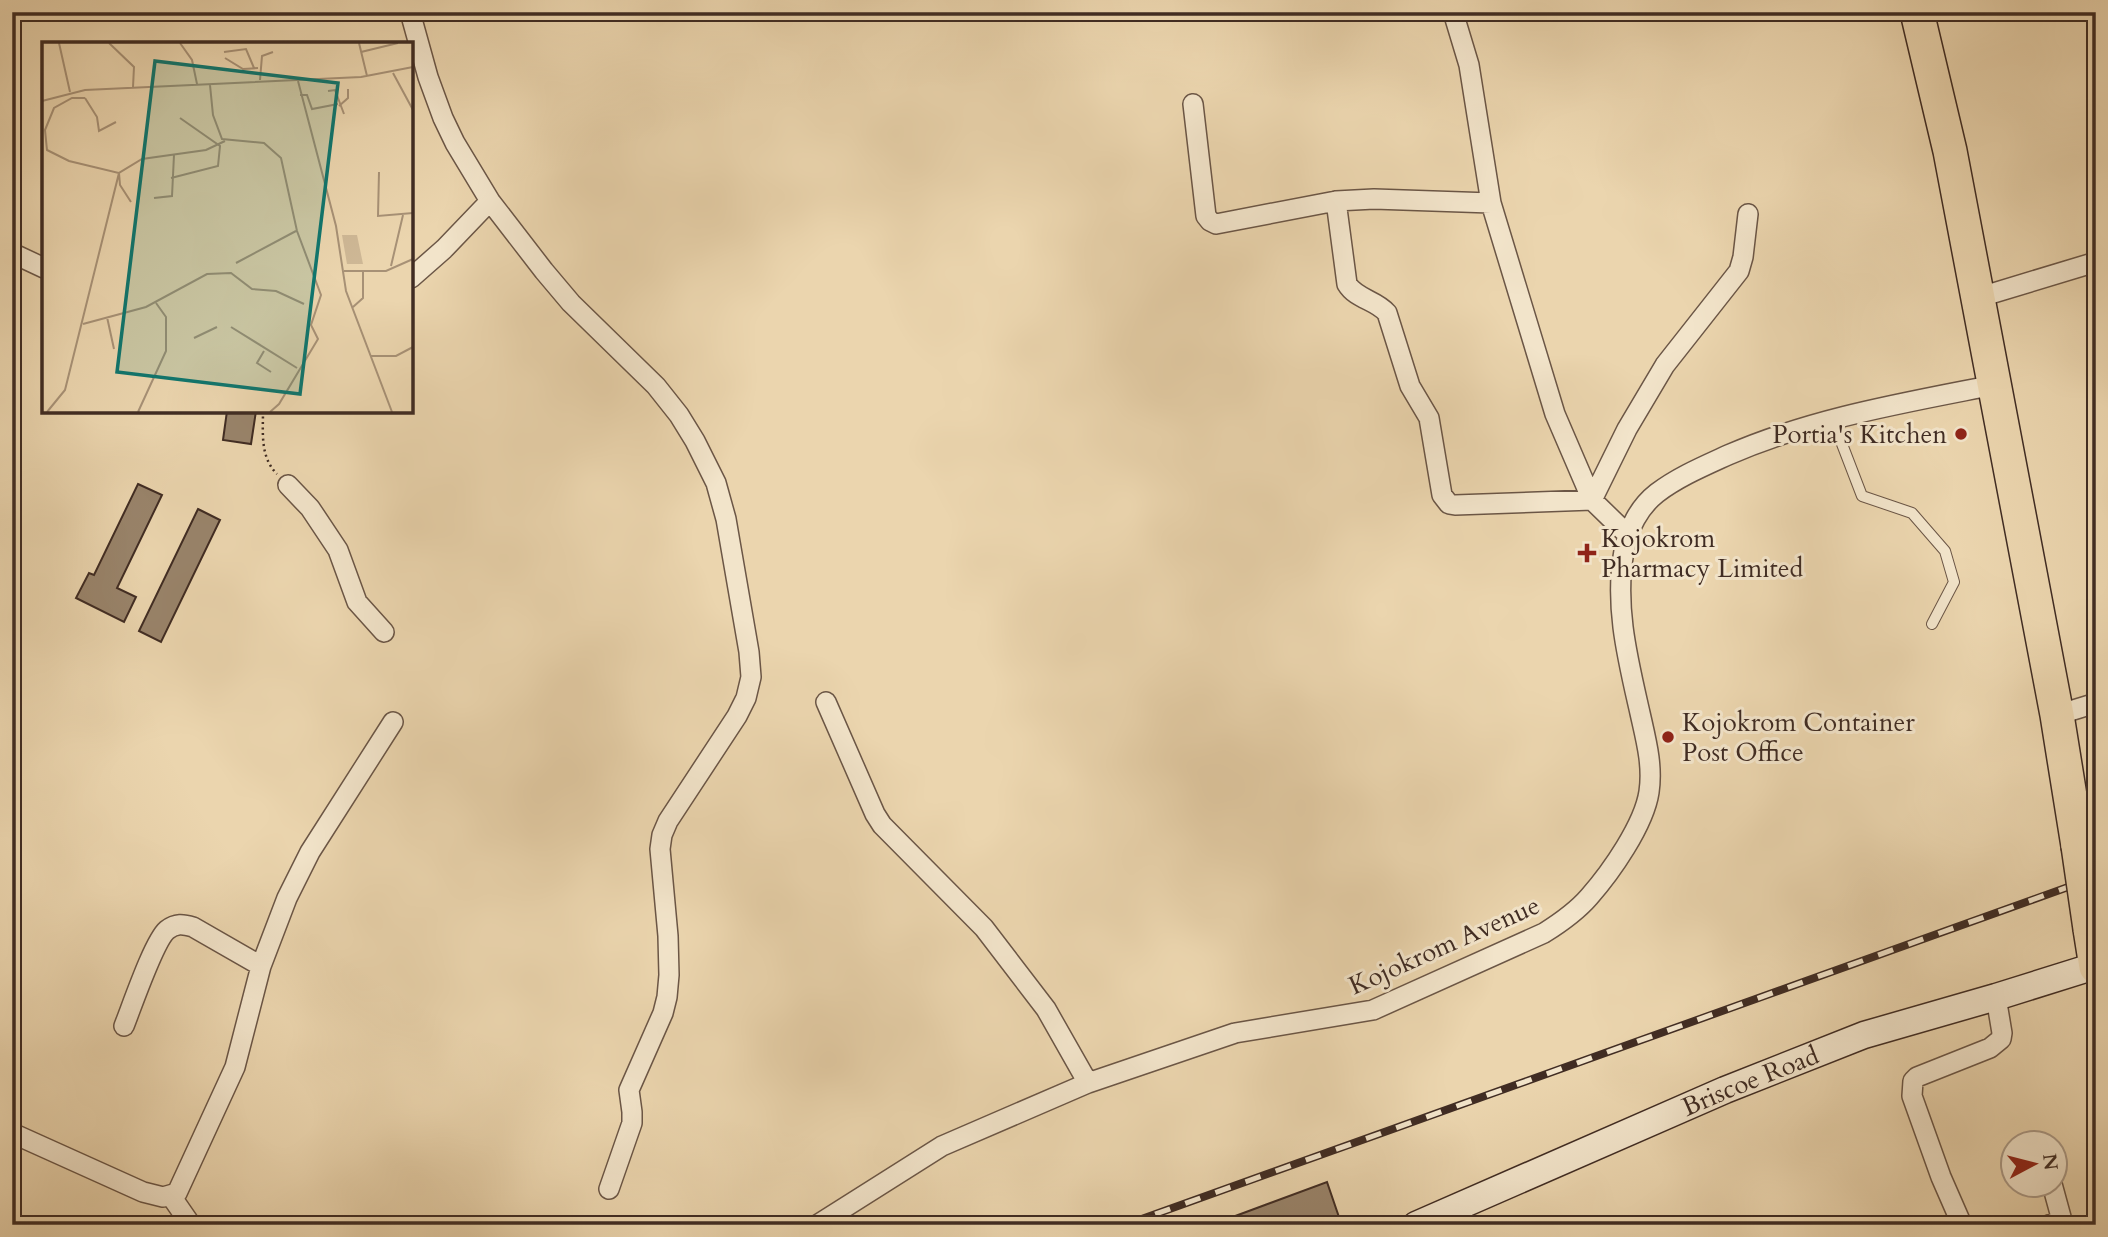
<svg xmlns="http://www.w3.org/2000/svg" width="2108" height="1237" viewBox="0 0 2108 1237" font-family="Cardo,serif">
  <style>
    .building { fill: #99846b; stroke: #402c23; stroke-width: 2 }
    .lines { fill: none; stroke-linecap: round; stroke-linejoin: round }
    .lane-casing { stroke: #6b5646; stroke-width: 12 }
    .street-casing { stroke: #6b5646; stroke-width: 22 }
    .secondary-casing { stroke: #402c23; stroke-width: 29 }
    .highway-casing { stroke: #402c23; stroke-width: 36 }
    .path { stroke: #402c23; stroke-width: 2.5; stroke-dasharray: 2 3.5; stroke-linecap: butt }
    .lane { stroke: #f2e4ca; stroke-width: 10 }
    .street { stroke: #f2e4ca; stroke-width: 19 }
    .secondary { stroke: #f2e4ca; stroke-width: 26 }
    .highway { stroke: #ebd5ae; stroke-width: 33 }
    .rail-casing { stroke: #402c23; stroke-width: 8 }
    .rail { stroke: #f2e4ca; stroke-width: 5; stroke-dasharray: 16; stroke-linecap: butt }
    .highway-bridge-casing { stroke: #402c23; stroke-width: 36; stroke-linecap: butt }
    .highway-bridge { stroke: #ebd5ae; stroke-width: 33 }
    .poi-dot { fill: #8f2418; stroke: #f2e4ca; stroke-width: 2.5 }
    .labels { text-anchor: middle; stroke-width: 6; stroke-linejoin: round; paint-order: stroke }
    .poi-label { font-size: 26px; fill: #402c23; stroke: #f2e4ca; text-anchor: start }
    .street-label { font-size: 26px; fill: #402c23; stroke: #f2e4ca }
    .inset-road { fill: none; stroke: #a79176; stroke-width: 2 }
    .view { fill: #0f766e; fill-opacity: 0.15; stroke: #0f766e; stroke-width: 3.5 }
    .inset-edge { fill: none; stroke: #402c23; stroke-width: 3.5 }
  </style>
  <rect width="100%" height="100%" fill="#ebd5ae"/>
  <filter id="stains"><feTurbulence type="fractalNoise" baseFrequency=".00286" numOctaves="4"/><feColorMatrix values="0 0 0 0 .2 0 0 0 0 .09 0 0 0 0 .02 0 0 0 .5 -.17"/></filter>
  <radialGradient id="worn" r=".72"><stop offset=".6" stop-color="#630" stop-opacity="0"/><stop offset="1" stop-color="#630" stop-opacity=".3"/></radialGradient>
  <path class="building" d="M227,411H256L251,444L223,440Z
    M138,484L162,495L117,588L136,597L124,622L76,598L89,573L94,575Z
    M198,509L220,520L161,642L139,631Z
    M1327,1182L1341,1223L1337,1225H1211Z"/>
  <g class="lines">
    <defs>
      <path id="lane" d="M1832,418L1862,496L1912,513L1945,551L1954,582L1932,624"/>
      <path id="street" d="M410,12L428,77L443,118L455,143L490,201L544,271L571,303L656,386L679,415L695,441L716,483L726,519L749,652L751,677L746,698L737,716L668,821L662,835L660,849L668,936L669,975L667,997L663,1013L629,1090L632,1112V1123L609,1189
        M1453,12L1469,65L1491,203L1555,414L1592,500L1627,534
        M1193,104L1206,216L1210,221L1216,224L1336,201L1374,199L1491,203
        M1336,201L1347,284C1356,299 1376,300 1387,313L1410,386L1429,418L1442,495L1449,504L1455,505L1592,500L1627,429L1665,365L1739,271L1743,257L1748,214
        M12,253L44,268
        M411,278L444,249L490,201
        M1977,298L2096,262
        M288,485L310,508L338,550L357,602L384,632
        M826,702L875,814L882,825L984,928L1046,1009L1088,1083
        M2057,715L2096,703
        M124,1026C132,1006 154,941 167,930C176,923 183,924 193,927L261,966
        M12,1133L143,1192L163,1197L177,1193L235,1067L261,966L287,898L310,852L393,722
        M171,1196L191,1225
        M817,1225L942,1146L1088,1083L1235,1033L1373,1010L1544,933C1560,923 1576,912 1589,897C1611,872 1644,825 1649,792C1653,765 1646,740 1640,713C1628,660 1614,606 1624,551C1628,529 1639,507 1657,493C1678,477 1704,466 1728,455C1813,418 1903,403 1994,385
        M1962,1225L1941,1177L1912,1096L1913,1081L1917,1077L1990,1048L2001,1039L2002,1033L1996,997
        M2049,1225L2059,1221L2061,1217L2052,1184"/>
      <g id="secondary">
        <path id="s1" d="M1416,1225L1725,1090L1864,1035L1996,997L2095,966"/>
      </g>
      <path id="highway" d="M1917,12L1950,151L2057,715L2078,846
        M2090,929L2096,967"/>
    </defs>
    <use href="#lane" class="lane-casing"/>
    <use href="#street" class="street-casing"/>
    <use href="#secondary" class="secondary-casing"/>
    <use href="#highway" class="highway-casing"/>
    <path class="path" d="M263,411C263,433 260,457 277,474"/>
    <use href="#lane" class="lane"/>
    <use href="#street" class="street"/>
    <use href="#secondary" class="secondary"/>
    <use href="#highway" class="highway"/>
    <defs>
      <path id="rail" d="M1125,1225L2096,877"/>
    </defs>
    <use href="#rail" class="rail-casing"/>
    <use href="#rail" class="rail"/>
    <defs>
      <path id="highway-bridge" d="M2078,846L2090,929"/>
    </defs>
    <use href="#highway-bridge" class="highway-bridge-casing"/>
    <use href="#highway-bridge" class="highway-bridge"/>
  </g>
  <g class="poi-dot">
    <circle cx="1961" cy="434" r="7"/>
    <path d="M1583.5 542.5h7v7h7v7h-7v7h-7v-7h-7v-7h7z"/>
    <circle cx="1668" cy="737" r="7"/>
  </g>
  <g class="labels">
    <g class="poi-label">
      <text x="1947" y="443" text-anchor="end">Portia's Kitchen</text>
      <text x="1601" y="547">Kojokrom<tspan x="1601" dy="30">Pharmacy Limited</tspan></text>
      <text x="1682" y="731">Kojokrom Container<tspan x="1682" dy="30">Post Office</tspan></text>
    </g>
    <g class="street-label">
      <text transform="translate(1444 945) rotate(-24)" y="9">Kojokrom Avenue</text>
      <text dy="9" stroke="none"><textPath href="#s1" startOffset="364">Briscoe Road</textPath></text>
    </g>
  </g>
  <g transform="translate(42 42)">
    <rect width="371" height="371" fill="#ebd5ae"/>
    <path d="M300,193H315L321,222H305Z" fill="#ceb896"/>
    <path class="inset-road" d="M17,1L28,50M67,1L92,25L91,45M138,1L150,18L155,42M317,1L325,34M182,10L204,7L212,26M319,10L356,1M183,16L201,27L216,26M351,31L371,68M218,38L220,14L231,10M256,39L294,184L304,249L350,370M168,43L171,73L180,97L222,101L239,116L255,189L279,253L269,283L276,297L237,362L228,370M286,49L293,48L302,72M258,53H265L270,67L296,62M43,56H30L12,66L3,88L5,108L27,119L77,131L78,143L89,160M43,56L55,75L57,89L74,80M0,59L43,48L319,35L371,25M297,64L306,56V47M337,130L336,174L371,171M129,136L176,124L178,104L138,76M112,156L130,154L132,113M194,221L254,189M349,224L361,173M302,229H344L371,217M311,265L321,256V230M65,275L72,307M41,282L104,265L165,232L189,231L210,247L234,249L262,262M189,285L255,326M152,296L175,285M222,309L215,321L229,330M329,314H354L371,305M5,370L23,348L77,131L100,117L164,108L183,99M96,370L124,309V275L114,261"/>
    <path class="view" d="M113,19L296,41L258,352L75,330Z"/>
    <rect width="371" height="371" class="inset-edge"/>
  </g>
  <rect width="2108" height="1237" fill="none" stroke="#ebd5ae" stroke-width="42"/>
  <rect x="14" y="14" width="2080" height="1209" fill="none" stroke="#402c23" stroke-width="3.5"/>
  <rect x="21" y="21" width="2066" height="1195" fill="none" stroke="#402c23" stroke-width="2"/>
  <g transform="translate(2034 1164) rotate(83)"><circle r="33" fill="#f2e4ca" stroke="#ab9a87" stroke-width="2"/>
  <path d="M0-5L12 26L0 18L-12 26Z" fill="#8f2418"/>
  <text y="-10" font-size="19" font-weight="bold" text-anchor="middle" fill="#402c23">N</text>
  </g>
  <rect width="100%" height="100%" filter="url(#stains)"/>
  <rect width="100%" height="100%" fill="url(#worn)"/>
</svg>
